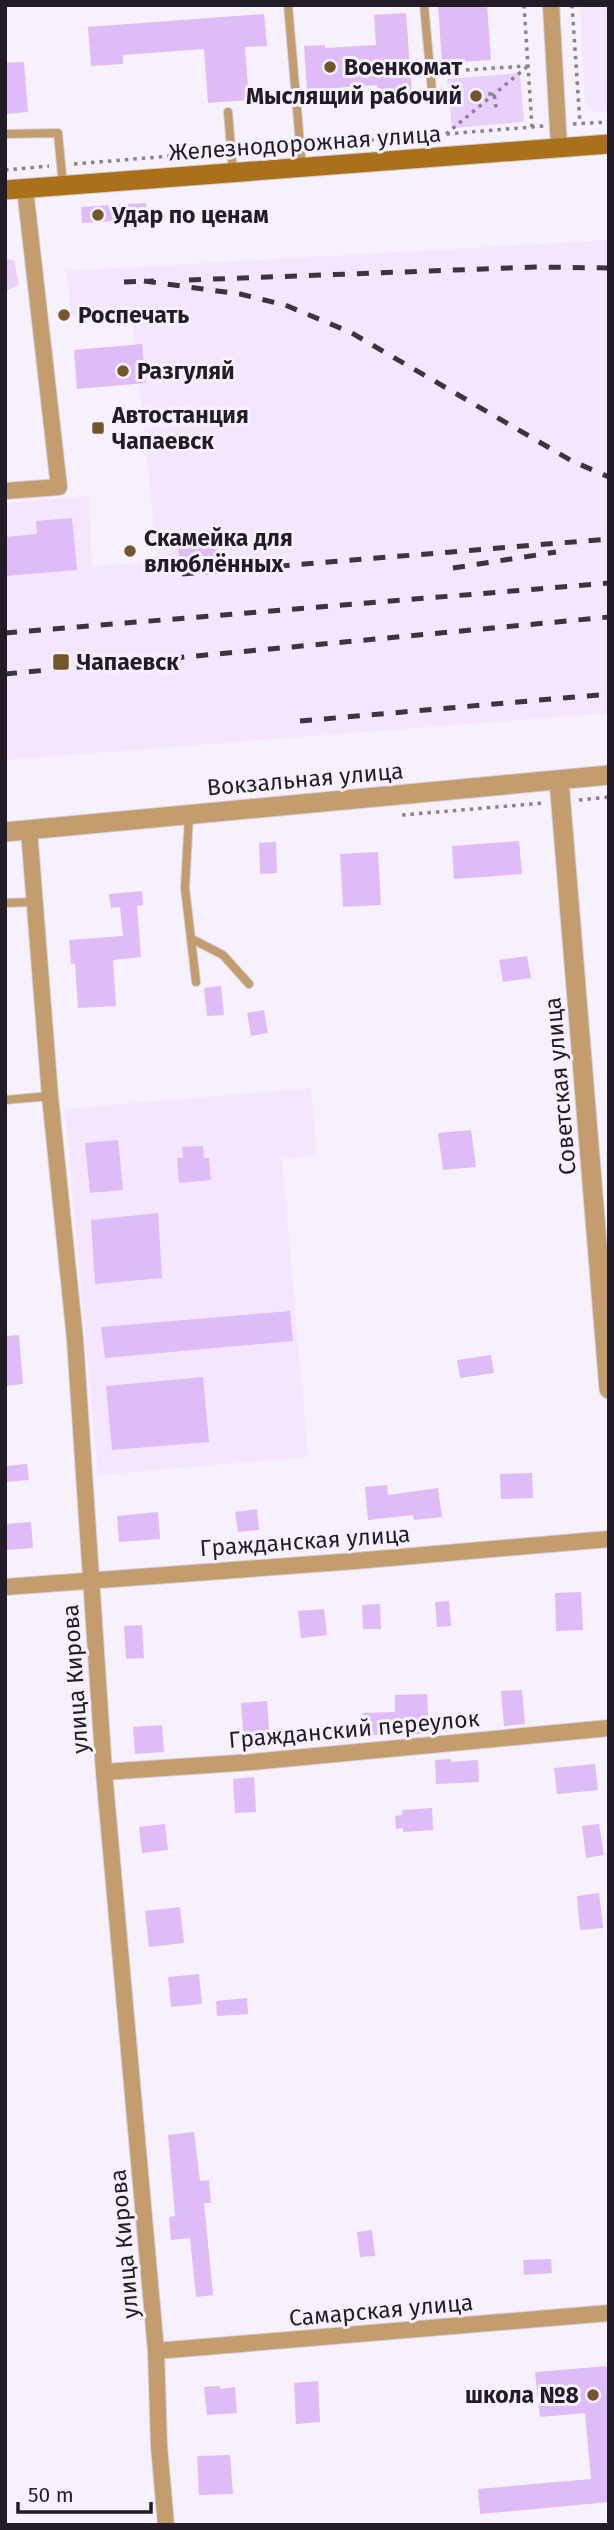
<svg xmlns="http://www.w3.org/2000/svg" width="614" height="2530" viewBox="0 0 614 2530" font-family="'Fira Sans',sans-serif">
  <style>
    .built { fill: #f4e6fd }
    .green { fill: #e9d0fa }
    .building { fill: #dfbbf7 }
    .lines { fill: none; stroke-linecap: round; stroke-linejoin: round }
    .service-casing { stroke: #d5cedb; stroke-width: 10 }
    .minor-casing { stroke: #d5cedb; stroke-width: 18 }
    .tertiary-casing { stroke: #d5cedb; stroke-width: 21 }
    .secondary-casing { stroke: #d5cedb; stroke-width: 21 }
    .path { stroke: #8a838f; stroke-width: 3.5; stroke-dasharray: 3.5 5; stroke-linecap: butt }
    .service { stroke: #c39d6d; stroke-width: 8 }
    .minor { stroke: #c39d6d; stroke-width: 16 }
    .tertiary { stroke: #c39d6d; stroke-width: 19 }
    .secondary { stroke: #aa711b; stroke-width: 19 }
    .rail { stroke: #3c3540; stroke-width: 5; stroke-dasharray: 12 12; stroke-linecap: butt }
    .poi-dot { fill: #75552b; stroke: #f7f0fd; stroke-width: 2.5 }
    .labels { text-anchor: middle; stroke-width: 6; stroke-linejoin: round; paint-order: stroke }
    .poi-label { font-size: 23px; font-weight: bold; fill: #231c27; stroke: #f7f0fd; text-anchor: start }
    .street-label { font-size: 23px; fill: #231c27; stroke: #f7f0fd }
  </style>
  <rect width="100%" height="100%" fill="#f7f0fd"/>
  <path class="built" d="M580,5H609V111L594,112L585,103Z
    M609,240V713L5,760V503L89,496L92,566L158,562L131,312L71,316L67,271Z
    M311,1088L317,1156L282,1159L308,1457L98,1475L65,1109Z"/>
  <path class="green" d="M520,73L524,122L452,128L447,79Z
    M5,258L14,261L19,284L5,292Z"/>
  <path class="building" d="M438,5H487L491,60L442,63Z
    M406,13L412,96L378,98L377,85L307,90L304,46L325,45V48L376,45L374,15Z
    M264,14L267,46L245,47L249,100L208,103L204,49L123,55V64L91,66L88,27Z
    M24,62L28,112L5,114V63Z
    M146,203L147,219L82,223L81,207Z
    M142,344L146,383L77,389L74,350Z
    M72,518L77,570L5,576V537L37,534L36,521Z
    M216,530L217,559L179,561L178,532Z
    M519,841L522,874L454,879L452,846Z
    M276,842L277,873L260,874L259,843Z
    M378,852L381,905L343,907L340,854Z
    M142,891L143,905L137,906L141,957L113,960L116,1006L78,1008L75,964H71L69,940L123,936L120,907L111,908L109,894Z
    M527,956L531,978L503,982L499,960Z
    M221,986L224,1015L207,1016L204,988Z
    M264,1010L268,1033L251,1036L247,1013Z
    M471,1130L476,1167L443,1170L438,1133Z
    M118,1140L123,1190L90,1193L85,1143Z
    M203,1146L204,1158H209L211,1180L179,1183L177,1158H183L182,1147Z
    M158,1213L162,1278L95,1284L91,1220Z
    M290,1311L293,1341L105,1358L101,1327Z
    M19,1335L23,1384L5,1386V1336Z
    M491,1355L494,1373L460,1378L457,1360Z
    M203,1377L209,1442L112,1450L106,1386Z
    M27,1464L29,1480L5,1482V1466Z
    M532,1473L533,1498L501,1499L500,1474Z
    M387,1485L388,1495L438,1488L442,1517L414,1520L413,1515L368,1520L365,1487Z
    M257,1509L259,1530L238,1532L235,1512Z
    M158,1512L160,1539L119,1542L117,1516Z
    M31,1522L33,1548L5,1550V1524Z
    M581,1592L583,1630L556,1631L555,1593Z
    M449,1601L451,1626L437,1627L435,1602Z
    M380,1604L381,1629H363L362,1605Z
    M324,1609L327,1635L301,1638L298,1611Z
    M142,1625L144,1658L126,1659L124,1626Z
    M522,1690L525,1724L504,1726L501,1691Z
    M427,1694L429,1734L364,1735L363,1713L395,1712V1695Z
    M267,1701L270,1742L244,1744L241,1703Z
    M162,1725L164,1752L135,1754L133,1727Z
    M451,1759V1762L478,1760L479,1782L436,1784L435,1760Z
    M595,1764L598,1790L557,1794L554,1768Z
    M254,1777L256,1812L235,1813L233,1779Z
    M432,1808L433,1830L403,1832V1828L396,1829L395,1816L402,1815V1810Z
    M165,1824L168,1850L142,1853L139,1827Z
    M599,1824L604,1855L586,1858L582,1826Z
    M599,1893L603,1928L580,1930L577,1896Z
    M180,1907L184,1943L149,1947L145,1911Z
    M199,1974L202,2004L171,2007L168,1977Z
    M247,1998L248,2014L217,2016L216,2001Z
    M194,2132L200,2181L209,2180L211,2203H204L213,2295L196,2297L190,2238L171,2240L169,2217L175,2216L168,2135Z
    M372,2230L375,2256L360,2257L357,2232Z
    M551,2259L552,2273L524,2275L523,2260Z
    M609,2366V2502L480,2514L478,2489L591,2479L585,2413L540,2417L535,2372Z
    M318,2381L320,2422L296,2424L294,2383Z
    M220,2386V2389L235,2387L237,2413L207,2415L204,2387Z
    M230,2455L233,2494L199,2495L197,2456Z"/>
  <g class="lines">
    <defs>
      <path id="service" d="M288,5L302,167
        M424,5L432,91
        M228,112L233,172
        M5,134L58,133L63,186
        M189,815L185,888L196,982
        M5,903L34,902
        M192,939L223,955L249,984
        M5,1100L50,1096"/>
      <path id="minor" d="M551,5L559,147
        M5,491L59,487L25,189
        M29,830L50,1096L75,1339L104,1772L156,2351L159,2446L166,2525
        M5,1587L355,1561L609,1539
        M104,1772L252,1762L609,1728
        M156,2351L609,2313"/>
      <path id="tertiary" d="M559,780L609,1389
        M5,832L609,775"/>
      <path id="secondary" d="M5,190L609,144"/>
    </defs>
    <use href="#service" class="service-casing"/>
    <use href="#minor" class="minor-casing"/>
    <use href="#tertiary" class="tertiary-casing"/>
    <use href="#secondary" class="secondary-casing"/>
    <path class="path" d="M524,5L532,127
      M572,5L580,123
      M466,70L526,66
      M480,96L494,93L496,108
      M573,124L609,122
      M446,134L528,66
      M311,145L544,126
      M241,150L289,146
      M74,164L219,152
      M5,170L49,166
      M579,800L609,797
      M402,815L544,803"/>
    <use href="#service" class="service"/>
    <use href="#minor" class="minor"/>
    <use href="#tertiary" class="tertiary"/>
    <use href="#secondary" class="secondary"/>
    <path class="rail" d="M189,280L535,267L609,268
      M144,281L240,294L285,305L350,332L572,461L609,477
      M124,282L154,281
      M453,568L556,552
      M182,574L609,539
      M5,633L609,583
      M5,674L609,617
      M300,721L609,694"/>
  </g>
  <g class="poi-dot">
    <circle cx="330" cy="67" r="7"/>
    <circle cx="476" cy="96" r="7"/>
    <circle cx="98" cy="215" r="7"/>
    <circle cx="64" cy="315" r="7"/>
    <circle cx="123" cy="371" r="7"/>
    <rect x="91" y="421" width="14" height="14" rx="3.5"/>
    <circle cx="130" cy="551" r="7"/>
    <rect x="52" y="653" width="18" height="18" rx="3.5"/>
    <circle cx="593" cy="2395" r="7"/>
  </g>
  <g class="labels">
    <g class="poi-label">
      <text x="344" y="75">Военкомат</text>
      <text x="462" y="104" text-anchor="end">Мыслящий рабочий</text>
      <text x="112" y="223">Удар по ценам</text>
      <text x="78" y="323">Роспечать</text>
      <text x="137" y="379">Разгуляй</text>
      <text x="112" y="423">Автостанция<tspan x="112" dy="26">Чапаевск</tspan></text>
      <text x="144" y="546">Скамейка для<tspan x="144" dy="26">влюблённых</tspan></text>
      <text x="77" y="670">Чапаевск</text>
      <text x="579" y="2403" text-anchor="end">школа №8</text>
    </g>
    <g class="street-label">
      <text transform="translate(305 143) rotate(-4)" y="8">Железнодорожная улица</text>
      <text transform="translate(305 779) rotate(-5)" y="8">Вокзальная улица</text>
      <text transform="translate(560 1086) rotate(-95)" y="8">Советская улица</text>
      <text transform="translate(305 1541) rotate(-4)" y="8">Гражданская улица</text>
      <text transform="translate(75 1679) rotate(-94)" y="8">улица Кирова</text>
      <text transform="translate(354 1729) rotate(-5)" y="8">Гражданский переулок</text>
      <text transform="translate(124 2244) rotate(-95)" y="8">улица Кирова</text>
      <text transform="translate(381 2310) rotate(-5)" y="8">Самарская улица</text>
    </g>
  </g>
  <rect width="614" height="2530" fill="none" stroke="#231c27" stroke-width="14"/>
  <path d="M18 2502v10h133v-10" fill="none" stroke="#231c27" stroke-width="3.5"/>
  <text x="28" y="2502" font-size="21" fill="#231c27" stroke="#f7f0fd" stroke-width="5" paint-order="stroke">50 m</text>
</svg>
